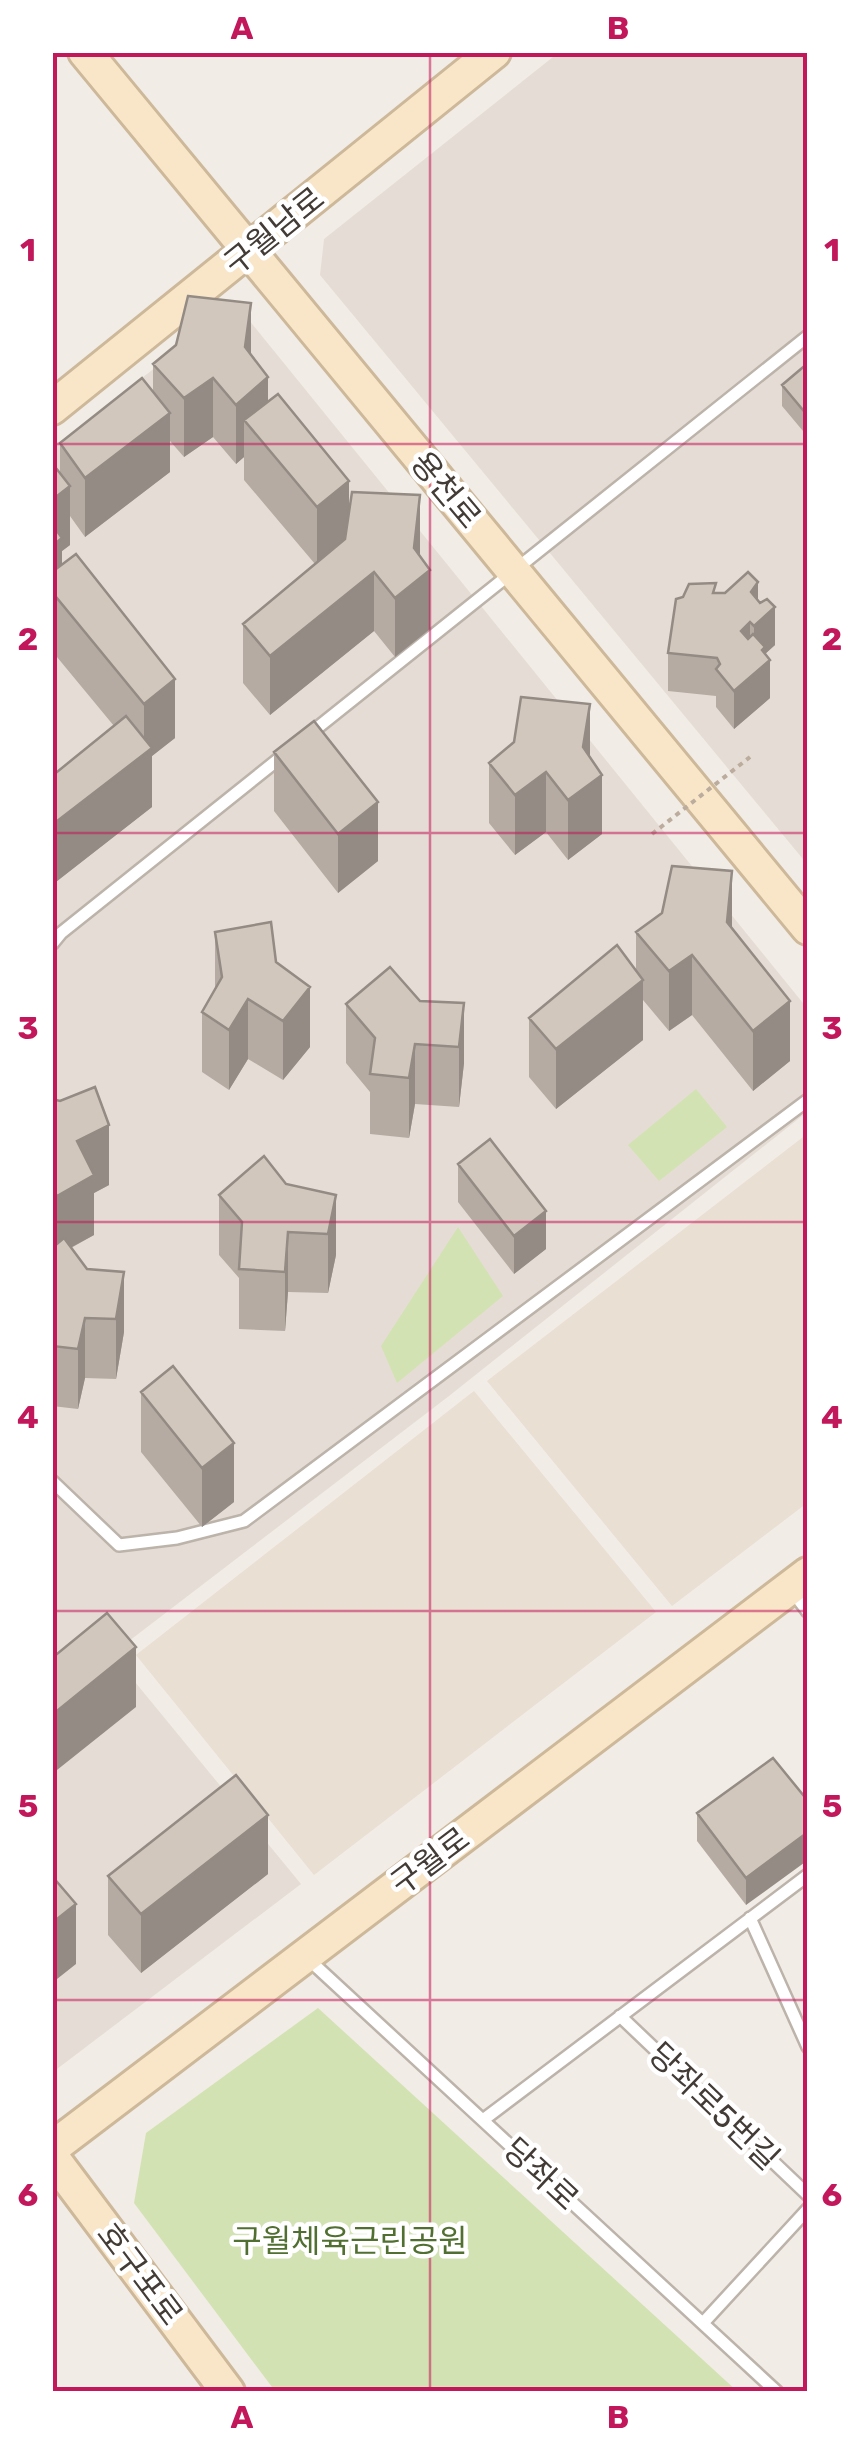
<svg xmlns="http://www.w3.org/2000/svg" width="860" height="2444" viewBox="0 0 860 2444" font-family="Rubik,'Noto Sans KR',sans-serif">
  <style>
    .residential { fill: #e5ddd5 }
    .education { fill: #e9dfd2 }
    .green { fill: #d3e2b3 }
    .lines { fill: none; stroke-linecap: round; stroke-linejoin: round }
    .lane-casing { stroke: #bcb3aa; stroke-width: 16 }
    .secondary-casing { stroke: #cdb89a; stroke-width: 38 }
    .lane { stroke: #fff; stroke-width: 11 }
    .secondary { stroke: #f9e6c9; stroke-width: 32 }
    .path-bridge { stroke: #bcac9d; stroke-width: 4; stroke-dasharray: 5 5; stroke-linecap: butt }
    .wall { fill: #b5aba3 }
    .shaded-wall { fill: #938b84 }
    .building { fill: #d2c7bd; stroke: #938b84; stroke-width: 2.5 }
    .grid { fill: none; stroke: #c2185b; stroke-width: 2.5; stroke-opacity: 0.55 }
    .labels { text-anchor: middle; stroke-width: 9; stroke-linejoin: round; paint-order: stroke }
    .street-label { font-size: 32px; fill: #433c36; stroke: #fff }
    .park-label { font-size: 32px; fill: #516f30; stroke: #fff }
    .neatline { fill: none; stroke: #c2185b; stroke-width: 4 }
    .grid-label { font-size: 32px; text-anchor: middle; font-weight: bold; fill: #c2185b }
  </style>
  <rect width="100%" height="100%" fill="#f1ece6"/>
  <path class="residential" d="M558,53H807V864L320,275L324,239Z
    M236,304L807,1008V1112L449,1396L112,1654L301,1884L53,2072V448Z"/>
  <path class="education" d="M807,1134V1503L672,1606L487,1381Z
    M474,1391L656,1612L314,1875L136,1655Z"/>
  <path class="green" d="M696,1089L727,1127L659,1181L628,1145Z
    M458,1227L503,1296L397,1383L381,1346Z
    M318,2008L737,2391H275L134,2203L146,2133Z"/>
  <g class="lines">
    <defs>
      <path id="lane" d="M307,736L808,336
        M52,944L61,933L285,754
        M52,1481L119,1545L177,1538L244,1521L808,1100
        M792,1591L808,1612
        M750,1918L808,2047
        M306,1957L777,2392
        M620,2016L808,2195
        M483,2120L808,1875
        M703,2323L808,2209"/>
      <path id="secondary" d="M85,52L808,928
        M52,408L494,52
        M52,2148L808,1574
        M52,2157L228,2392"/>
    </defs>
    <use href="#lane" class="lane-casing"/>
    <use href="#secondary" class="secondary-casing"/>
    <use href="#lane" class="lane"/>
    <use href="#secondary" class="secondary"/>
    <path class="path-bridge" d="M652,834L750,757"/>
  </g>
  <path class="wall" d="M251,355L268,402L349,514L420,556L430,629L395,657L374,631L270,715L243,683V624L315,564L244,480V457L236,464L213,437L184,457L170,441V472L85,537L70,516V545L62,551V564L175,738L152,756V807L52,885V776L114,726L52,651V463L60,473V443L153,392V364Z
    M808,363V437L782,406V385Z
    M758,601L775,645L765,654L770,698L734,729L716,707V696L668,691V653Z
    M274,752L378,861L338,893L274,811Z
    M590,758L602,834L568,860L546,832L515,855L489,823V763Z
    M732,929L790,1061L753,1091L692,1015L669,1031L643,1000V1040L556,1109L529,1077V1018L636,970V932Z
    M215,932L276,962L310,1047L283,1080L248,1059L229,1090L202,1072V1012L215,989Z
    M420,1001L464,1003V1063L459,1107L415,1104L409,1138L370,1134V1092L346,1063V1004Z
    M52,1099L109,1185L94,1193V1235L71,1248L124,1332L116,1379L85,1378L78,1409L52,1406Z
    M458,1164L546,1249L514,1274L458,1202Z
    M286,1184L336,1195V1255L328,1293L288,1292L285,1331L239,1329V1278L219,1255V1195Z
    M141,1392L234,1502L202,1527L141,1452Z
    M808,1801L746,1905L697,1841V1813Z
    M268,1874L141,1973L108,1935V1876Z"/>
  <path class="shaded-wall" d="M251,303V362L268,377V437L244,420V457L236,464V405Z
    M213,378V437L184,457V398Z
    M170,413V472L85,537V478Z
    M349,481V540L317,566V507Z
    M70,486V545L62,551V597L52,592V500Z
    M420,495V554L417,580L430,570V629L395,657V598L414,548Z
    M374,572V631L270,715V656Z
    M758,582V620L751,592Z
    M775,607V645L765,654L770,660V698L734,729V691L754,664V626Z
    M750,622V660L741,631Z
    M175,679V738L152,756V807L52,885V825L144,754V704Z
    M590,704V764L602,775V834L568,860V800L583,747Z
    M546,772V832L515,855V795Z
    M378,802V861L338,893V834Z
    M732,871V931L727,922Z
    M692,955V1015L669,1031V971Z
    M643,980V1040L556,1109V1049Z
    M310,987V1047L283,1080V1021Z
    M248,999V1059L229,1090V1030Z
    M790,1001V1061L753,1091V1031Z
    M464,1003V1063L459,1107V1047Z
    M415,1044V1104L409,1138V1078Z
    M109,1125V1185L94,1193V1235L57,1255V1196L77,1141Z
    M336,1195V1255L328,1293V1234Z
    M546,1211V1249L514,1274V1236Z
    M288,1232V1292L285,1331V1272Z
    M124,1272V1332L116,1379V1319Z
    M85,1318V1378L78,1409V1349Z
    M234,1443V1502L202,1527V1468Z
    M136,1647V1707L52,1774V1715Z
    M268,1815V1874L141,1973V1914Z
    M808,1832V1860L746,1905V1878Z
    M76,1904V1964L52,1983V1923Z"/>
  <path class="building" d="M188,296L251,303L245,347L268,377L236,405L213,378L184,398L153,364L176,345Z
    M808,363V416L782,385Z
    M142,378L170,413L85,478L60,443Z
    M278,394L349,481L317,507L244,420Z
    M52,463L70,486L52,500Z
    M352,492L420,495L414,548L430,570L395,598L374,572L270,656L243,624L345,539Z
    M52,524L62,538L52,546Z
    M76,554L175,679L144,704L52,592V572Z
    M748,572L758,582L751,592L760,603L767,599L775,607L754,626L750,622L741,631L748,639L753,634L765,647L762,650L770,660L734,691L716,669L720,664L717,658L668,653L676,599L683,597L689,584L716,583L713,593H725Z
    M521,697L590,704L583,747L602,775L568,800L546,772L515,795L489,763L514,742Z
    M126,716L152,748L52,825V776Z
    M314,721L378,802L338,834L274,752Z
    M672,866L732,871L727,922L790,1001L753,1031L692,955L669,971L636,932L662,913Z
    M271,922L276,962L310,987L283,1021L248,999L229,1030L202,1012L222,977L215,932Z
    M617,945L643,980L556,1049L529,1018Z
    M390,967L420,1001L464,1003L459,1047L415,1044L409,1078L370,1074L375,1038L346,1004Z
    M95,1087L109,1125L77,1141L94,1175L57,1196L52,1187V1099L60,1101Z
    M490,1139L546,1211L514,1236L458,1164Z
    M264,1156L286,1184L336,1195L328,1234L288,1232L285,1272L239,1269L242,1222L219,1195Z
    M64,1238L87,1269L124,1272L116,1319L85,1318L78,1349L52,1346V1248Z
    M173,1366L234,1443L202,1468L141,1392Z
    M107,1613L136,1647L52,1715V1658Z
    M773,1758L808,1801V1832L746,1878L697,1813Z
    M236,1775L268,1815L141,1914L108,1876Z
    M52,1876L76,1904L52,1923Z"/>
  <path class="grid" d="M430,52V2392M52,444H808M52,833H808M52,1222H808M52,1611H808M52,2000H808"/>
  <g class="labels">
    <g class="street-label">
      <text transform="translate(274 231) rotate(-39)" y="11">구월남로</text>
      <text transform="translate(446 490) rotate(50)" y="11">용천로</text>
      <text transform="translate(430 1861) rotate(-37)" y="11">구월로</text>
      <text transform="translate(714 2106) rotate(44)" y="11">당좌로5번길</text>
      <text transform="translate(541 2174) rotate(43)" y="11">당좌로</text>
      <text transform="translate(140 2274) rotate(53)" y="11">호구포로</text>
    </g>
    <g class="park-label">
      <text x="350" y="2252">구월체육근린공원</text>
    </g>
  </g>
  <rect width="860" height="2444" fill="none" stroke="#ffffff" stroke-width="110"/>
  <rect x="55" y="55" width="750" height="2334" class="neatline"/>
  <g class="grid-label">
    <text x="242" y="39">A</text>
    <text x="618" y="39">B</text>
    <text x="28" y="261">1</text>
    <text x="832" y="261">1</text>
    <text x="28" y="650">2</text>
    <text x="832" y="650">2</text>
    <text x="28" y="1039">3</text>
    <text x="832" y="1039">3</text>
    <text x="28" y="1428">4</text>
    <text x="832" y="1428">4</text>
    <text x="28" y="1817">5</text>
    <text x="832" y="1817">5</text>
    <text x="28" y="2206">6</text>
    <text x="832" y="2206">6</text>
    <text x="242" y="2428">A</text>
    <text x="618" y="2428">B</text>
  </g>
</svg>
